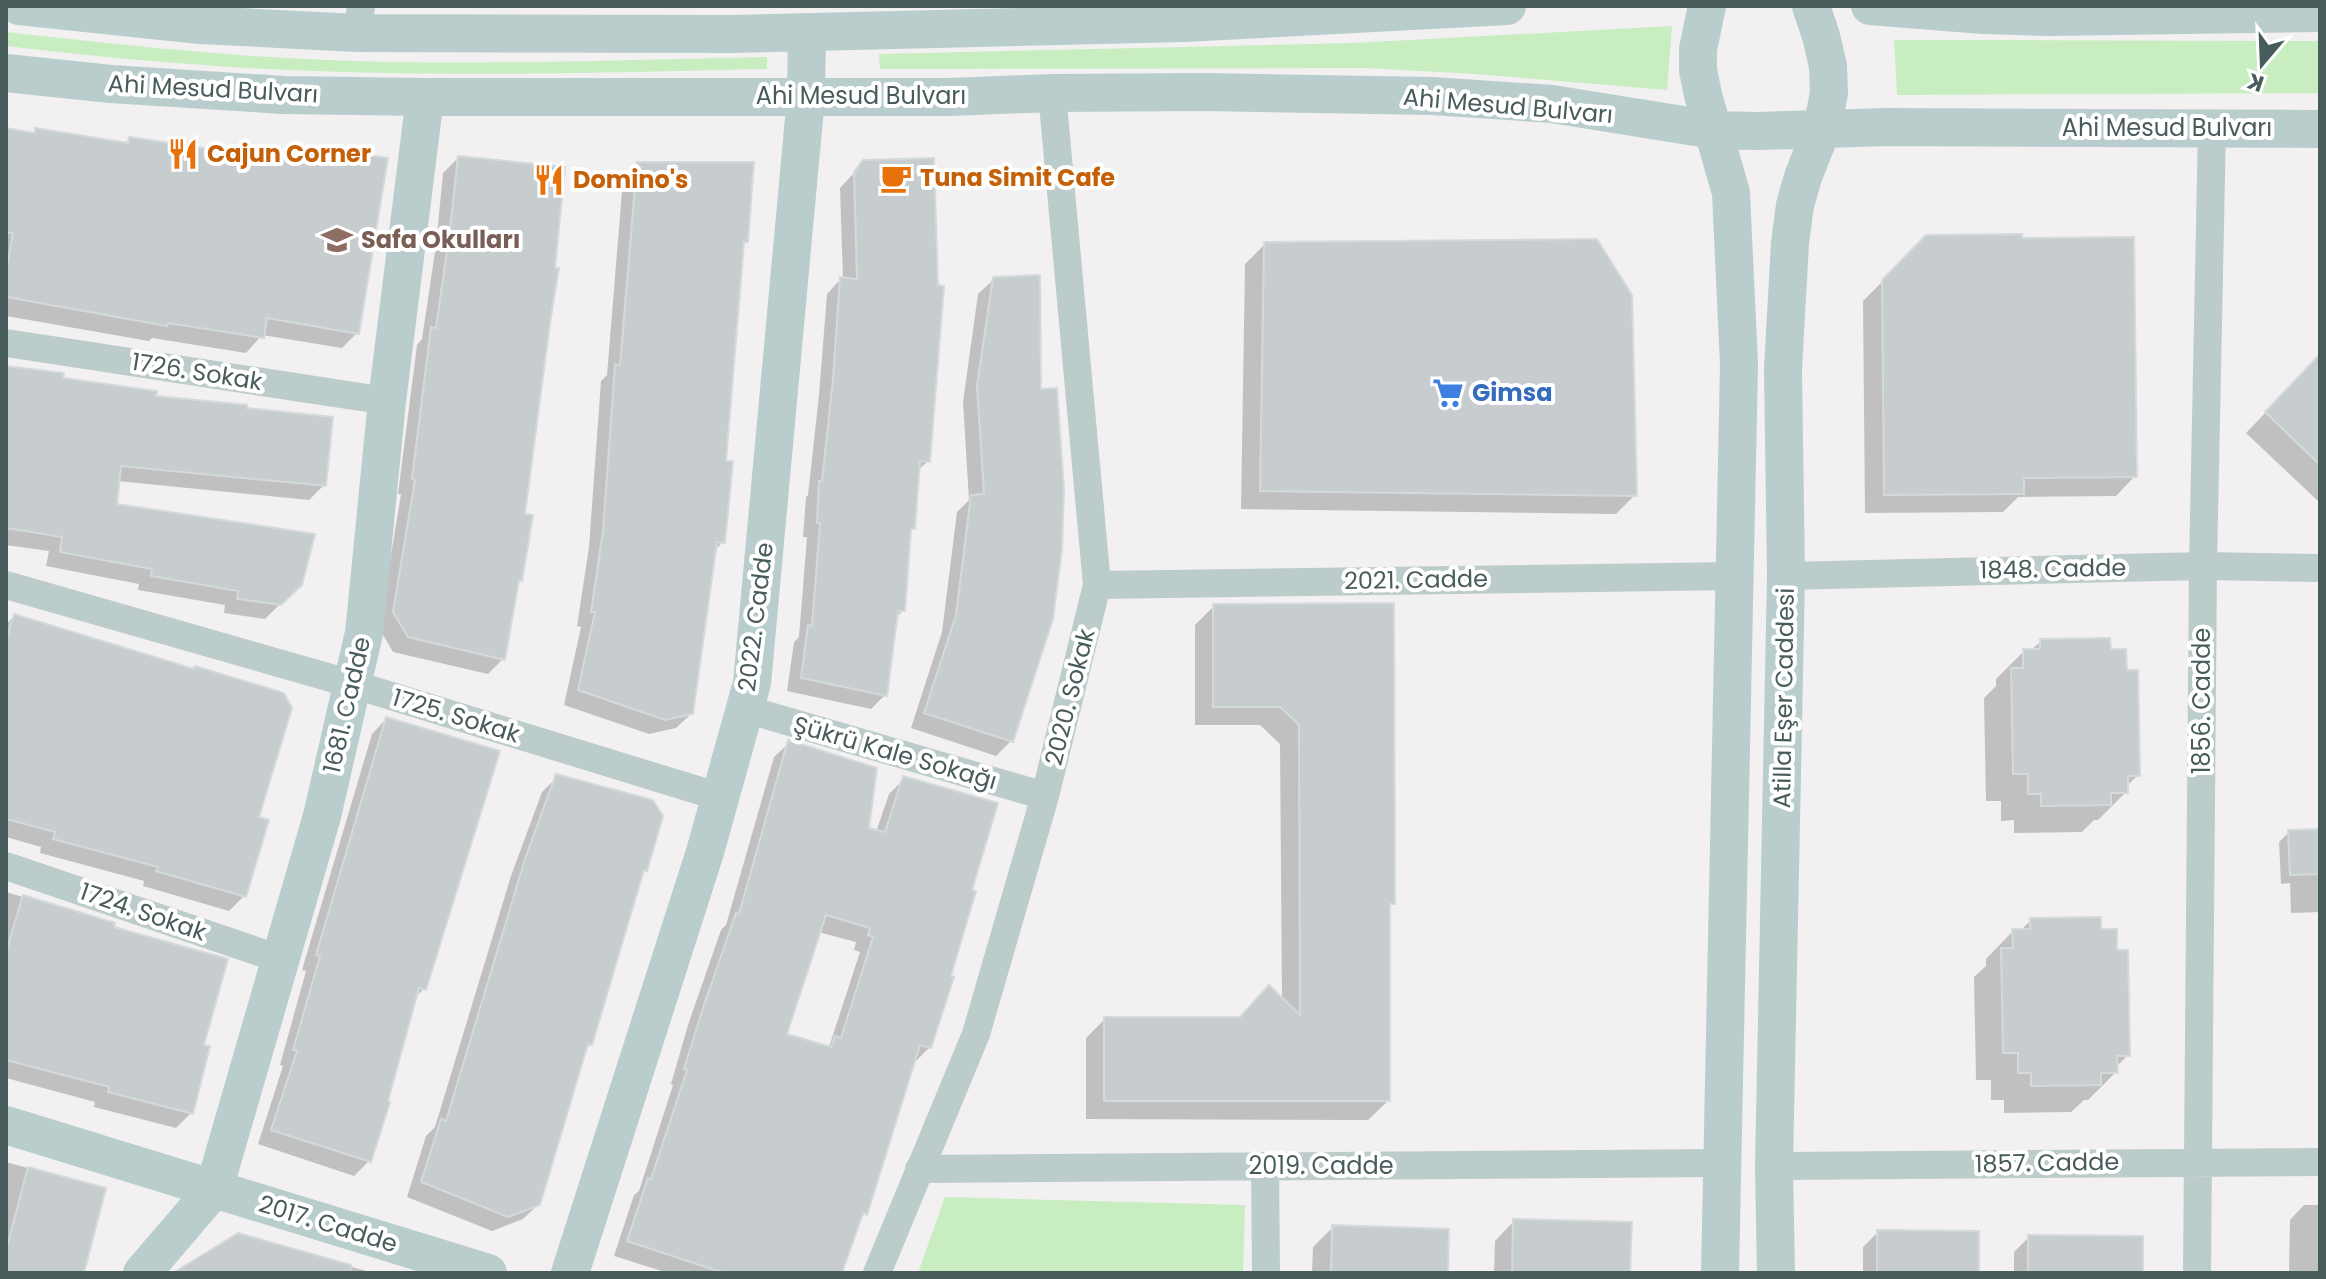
<svg xmlns="http://www.w3.org/2000/svg" width="2326" height="1279" viewBox="0 0 2326 1279" font-family="Poppins,sans-serif">
  <style>
    .green { fill: #c7edc0 }
    .shadow { fill: #0003; fill-rule: evenodd }
    .building { fill: #c7cdcf; stroke: #d4d9db; stroke-width: 2; fill-rule: evenodd }
    .lines { fill: none; stroke-linecap: round; stroke-linejoin: round }
    .street { stroke: #bccccb; stroke-width: 28 }
    .secondary { stroke: #b9cdcd; stroke-width: 38 }
    .labels { text-anchor: middle; stroke-width: 8; stroke-linejoin: round; paint-order: stroke }
    .street-label { font-size: 24px; fill: #485c5b; stroke: #fff }
    .food-label { font-size: 24px; font-weight: bold; fill: #c56008; stroke: #fff; text-anchor: start }
    .education-label { font-size: 24px; font-weight: bold; fill: #785e54; stroke: #fff; text-anchor: start }
    .shop-label { font-size: 24px; font-weight: bold; fill: #366cbe; stroke: #fff; text-anchor: start }
  </style>
  <rect width="100%" height="100%" fill="#f2f0f1"/>
  <path class="green" d="M1672,26L1667,90L1477,74L1366,68L880,69L879,54L1353,43Z
    M6,32C132,46 259,60 386,62C513,64 640,60 767,57V69C608,73 449,77 289,70C195,66 100,57 6,46Z
    M1894,40L2320,41V93L1897,95Z
    M945,1197L1245,1205L1243,1273H918Z"/>
  <path class="shadow" d="M6,130L32,134L36,130L124,144L130,139L300,164L316,148L357,333L342,348L262,335L246,353L152,338L149,341L6,316Z
    M458,158L523,515L520,580L516,584L503,659L488,674L393,652L379,628L401,494H398L417,345L422,339L436,245L443,173Z
    M864,162L928,461L917,471L914,528L909,533L903,610L896,618L885,695L871,709L787,691L794,642L799,637L807,537H803L806,497L808,495L819,395L827,294L841,279L843,280L840,188Z
    M638,164L746,241L741,246L724,462L723,542L713,552L692,713L676,728L649,734L564,705L581,627L577,626L589,547L601,381L607,375L623,179Z
    M1927,237L2135,476L2116,496L2018,497L2003,512L1865,513L1863,301Z
    M1265,244L1635,495L1616,514L1241,509L1245,264Z
    M994,279L1011,741L996,756L911,728L942,632L957,512L969,500L963,402L978,294Z
    M2320,356V503L2246,433Z
    M6,368L154,397L324,485L309,500L117,481L114,506L300,584L265,619L224,613L225,605L138,590L139,584L46,566L49,551L6,545Z
    M1392,605L1393,903L1388,908V1101L1368,1120L1086,1119V1038L1105,1019H1239L1282,1000L1280,744L1260,725H1195V625L1214,606Z
    M14,616L193,671L256,818L244,896L229,911L143,886L144,881L40,853L41,847L6,837V625Z
    M2041,641L2138,775L2126,787V792L2098,820H2094L2082,832L2014,833V820L2001,821V801H1986L1984,698L1996,686V679L2024,651H2030Z
    M386,719L424,989L414,998L369,1161L354,1176L258,1144L283,1066L280,1065L306,971L302,970L372,734Z
    M789,743L867,829L876,832L889,794L904,779L970,892L930,1047L915,1062L865,1214L858,1221L840,1273H668L614,1256L634,1195L639,1191L673,1085L671,1084L688,1025L721,930L726,925L774,757ZM818,932L856,942L854,950L860,952L830,1044L826,1048L784,1035Z
    M557,777L645,870L640,875L591,1044L583,1052L539,1204L523,1219L492,1231L407,1197L426,1136L435,1127L511,876L542,792Z
    M2320,831V912L2291,913L2290,883L2281,884L2279,842L2289,832Z
    M6,892L112,924L111,928L201,1046L191,1113L176,1128L94,1107L95,1102L6,1078Z
    M2031,920L2128,1055L2116,1067V1072L2088,1100H2084L2071,1112L2004,1113V1100H1991V1080H1976L1974,977L1986,966V959L2013,931H2020Z
    M6,1162L104,1189L56,1273H6Z
    M2304,1205H2320V1273H2289L2290,1220Z
    M1514,1221L1628,1273H1494L1495,1241Z
    M1333,1227L1446,1273H1312L1313,1247Z
    M1878,1232L1977,1273H1863V1247Z
    M239,1236L374,1273H188Z
    M2029,1237L2141,1273H2014V1252Z"/>
  <path class="building" d="M6,128L35,133V128L128,143L129,137L313,164L316,146L388,158L359,334L267,318L264,338L168,323L167,326L6,297V274L13,233H6Z
    M458,156L565,167L555,268H559L550,323L525,514L533,515L522,581L519,580L505,660L408,637L393,612L415,480L412,479L431,327L436,328L450,229Z
    M934,158L938,285L944,286L930,462L920,461L915,529H911L905,611H898L887,696L801,678L808,625L812,626L820,523H817L819,481H822L833,379L840,277L857,279L854,172L863,160Z
    M637,162H754L748,242H744L726,461H733L725,543L717,542L693,714L665,720L578,690L595,612H591L603,531L615,364L620,365Z
    M2022,234V238L2134,237L2137,477L2024,478V494L1884,495L1882,280L1926,235Z
    M1597,239L1632,295L1637,496L1260,491L1264,242Z
    M1040,275L1041,389L1057,388L1064,491L1062,549L1053,619L1013,742L924,713L956,615L971,495L984,494L977,386L993,277Z
    M2320,354V465L2265,412Z
    M6,366L64,373L63,378L157,391L156,396L247,405V408L333,417L326,486L121,466L117,504L315,534L302,585L281,605L237,599L238,591L151,576L152,569L60,552L62,537L6,528Z
    M1394,603L1395,904H1390V1101H1104V1017H1240L1269,985L1300,1015L1299,725L1280,707H1213V604Z
    M14,614L194,669L195,666L284,693L292,708L259,817L269,820L246,897L156,871L158,867L53,839L55,832L6,819V640Z
    M2110,638L2111,649H2126L2127,670H2138L2140,776H2128V793H2111V805L2041,806V794H2028V774H2013L2011,668H2023V649H2040V639Z
    M386,717L500,751L426,990L419,988L388,1101L390,1102L371,1162L271,1130L297,1051L293,1050L320,956L316,955Z
    M788,740L877,768L869,828L885,832L903,776L998,803L972,890L976,891L951,976L954,977L931,1048L920,1045L867,1215L863,1213L842,1273H724L627,1241L648,1178L651,1179L687,1070L684,1069L703,1008L736,913L739,914ZM826,915L870,928L868,935L873,937L841,1038L835,1036L831,1047L787,1034Z
    M556,774L653,800L663,816L647,871L644,870L592,1045L588,1044L540,1205L508,1217L421,1182L441,1119L446,1121L525,859Z
    M2320,829V874L2290,875L2288,830Z
    M23,895L115,923L114,927L228,959L204,1045L210,1046L193,1114L108,1092L109,1087L6,1060V952Z
    M2101,917V929H2117V950H2128L2130,1056H2117L2118,1073H2101V1085L2031,1086V1073H2018V1053H2003L2001,948H2013L2012,929H2030V918Z
    M28,1167L106,1188L84,1273H6V1251Z
    M1513,1219L1632,1222L1630,1273H1512Z
    M1332,1225L1449,1229L1448,1273H1331Z
    M1877,1230L1979,1231V1273H1877Z
    M238,1233L351,1265L350,1273H173Z
    M2028,1235L2143,1236V1273H2028Z"/>
  <g class="lines">
    <path class="street" d="M358,33L361,6
      M6,343L387,401
      M1786,576L2203,566L2320,568
      M6,585L352,684L720,797
      M1097,585L1735,576
      M745,709L1045,796
      M6,866L280,959
      M1265,1166L1266,1273
      M1774,1166L2320,1162
      M919,1169L1723,1163
      M877,1273L976,1034L1045,796L1097,585L1052,93
      M2197,1273L2203,566L2212,128"/>
    <path class="secondary" d="M19,6L200,25L358,33L732,34L1184,23L1507,6
      M1707,6L1698,49V70L1703,95L1731,193L1739,365L1720,1273
      M1870,6L1983,15L2049,17L2320,13
      M6,73L111,84L283,95L425,97H950L1052,93L1205,92L1432,96L1552,104L1714,130L1758,131L1887,127L2320,129
      M6,1125L488,1273
      M142,1273L214,1189L322,816L364,633L387,401L425,97
      M570,1273L705,852L752,683L806,97L807,32
      M1776,1273L1774,1166L1786,576L1783,369L1790,243L1795,205L1803,177L1822,129L1829,93L1828,66L1821,36L1811,6"/>
  </g>
  <defs>
    <symbol id="restaurant-bare" viewBox="-9 -9 18 18"><path d="M-5-6h1v4h1v-4h1v4h1v-4h1v5L-1.5 .5V6h-2V.5L-5-1ZM5-6V6H3V1.5H1.5Q1.5-4 5-6Z" fill="#e8710a" stroke="#fff" stroke-width="2.5" paint-order="stroke"/></symbol>
    <symbol id="cafe-bare" viewBox="-9 -9 18 18"><path d="M-5.5-4.5H6V0H3Q3 3.5 0 3.5H-2.5Q-5.5 3.5-5.5 0ZM3-3.2v2h1.7v-2ZM-6 4.5H4V6H-6Z" fill="#e8710a" stroke="#fff" stroke-width="2.5" paint-order="stroke"/></symbol>
    <symbol id="school-bare" viewBox="-9 -9 18 18"><path d="M0-5L7-2L0 1L-7-2ZM-4 1L0 2.5L4 1V4Q0 6-4 4Z" fill="#8d6e63" stroke="#fff" stroke-width="2.5" paint-order="stroke"/></symbol>
    <symbol id="supermarket-bare" viewBox="-9 -9 18 18"><path d="M-6-5.5h2.5l.6 2H6L4.5 2H-2.5L-4.4-4H-6ZM-1.5 3.2a1.3 1.3 0 1 0 .1 0ZM3 3.2a1.3 1.3 0 1 0 .1 0Z" fill="#3f7fe0" stroke="#fff" stroke-width="2.5" paint-order="stroke"/></symbol>
  </defs>
  <g fill-rule="evenodd">
    <use href="#restaurant-bare" x="161" y="132" width="44" height="44"/>
    <use href="#cafe-bare" x="874" y="156" width="44" height="44"/>
    <use href="#restaurant-bare" x="527" y="158" width="44" height="44"/>
    <use href="#school-bare" x="315" y="218" width="44" height="44"/>
    <use href="#supermarket-bare" x="1426" y="371" width="44" height="44"/>
  </g>
  <g class="labels">
    <g class="street-label">
      <text transform="translate(213 89) rotate(3)" y="8">Ahi Mesud Bulvarı</text>
      <text x="861" y="104">Ahi Mesud Bulvarı</text>
      <text transform="translate(1508 106) rotate(5)" y="8">Ahi Mesud Bulvarı</text>
      <text x="2167" y="136">Ahi Mesud Bulvarı</text>
      <text transform="translate(197 372) rotate(9)" y="8">1726. Sokak</text>
      <text transform="translate(2053 569) rotate(-1)" y="8">1848. Cadde</text>
      <text transform="translate(1416 580) rotate(-1)" y="8">2021. Cadde</text>
      <text transform="translate(756 617) rotate(-83)" y="8">2022. Cadde</text>
      <text transform="translate(1070 697) rotate(-76)" y="8">2020. Sokak</text>
      <text transform="translate(1784 698) rotate(-89)" y="8">Atilla Eşer Caddesi</text>
      <text transform="translate(2202 701) rotate(-90)" y="8">1856. Cadde</text>
      <text transform="translate(347 705) rotate(-77)" y="8">1681. Cadde</text>
      <text transform="translate(456 716) rotate(17)" y="8">1725. Sokak</text>
      <text transform="translate(895 753) rotate(16)" y="8">Şükrü Kale Sokağı</text>
      <text transform="translate(143 912) rotate(19)" y="8">1724. Sokak</text>
      <text transform="translate(2047 1163) rotate(-1)" y="8">1857. Cadde</text>
      <text x="1321" y="1174">2019. Cadde</text>
      <text transform="translate(328 1224) rotate(17)" y="8">2017. Cadde</text>
    </g>
    <g class="food-label">
      <text x="207" y="162">Cajun Corner</text>
      <text x="920" y="186">Tuna Simit Cafe</text>
      <text x="573" y="188">Domino's</text>
    </g>
    <g class="education-label">
      <text x="361" y="248">Safa Okulları</text>
    </g>
    <g class="shop-label">
      <text x="1472" y="401">Gimsa</text>
    </g>
  </g>
  <rect width="2326" height="1279" fill="none" stroke="#485c5b" stroke-width="16"/>
  <g transform="translate(2262 64) rotate(199)" stroke="#ffffff" stroke-width="6" paint-order="stroke">
  <path d="M0-6L14 30L0 20L-14 30Z" fill="#485c5b"/>
  <text y="-12" font-size="22" font-weight="bold" text-anchor="middle" fill="#485c5b">K</text>
  </g>
</svg>
